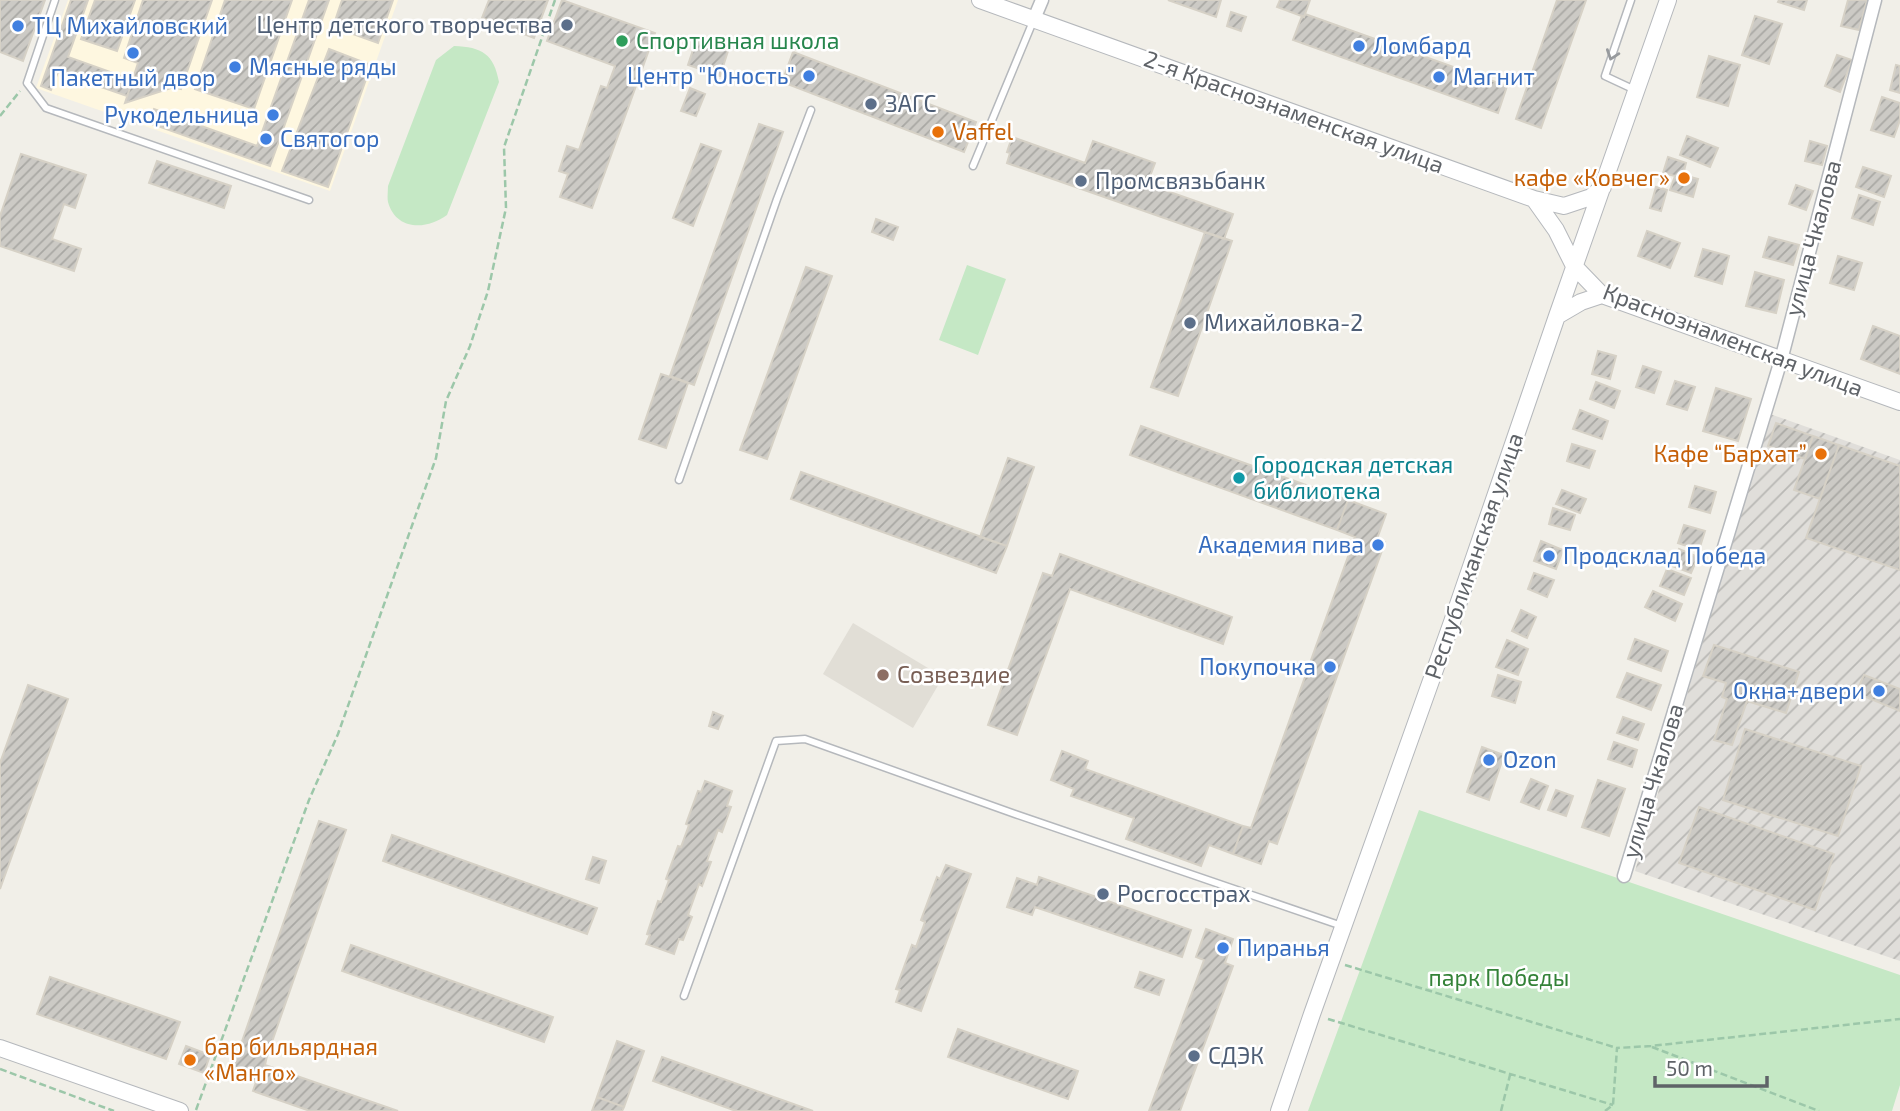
<svg xmlns="http://www.w3.org/2000/svg" width="1900" height="1111" viewBox="0 0 1900 1111" font-family="'Exo 2',sans-serif">
  <style>
    .commercial { fill: #fef7e0 }
    .industrial { fill: url(#industrial-furrows) }
    .education { fill: #e1ded6 }
    .green { fill: #c5e8c5 }
    .building { fill: url(#building-hatch); stroke: #d6d1c6; stroke-width: 2 }
    .lines { fill: none; stroke-linecap: round; stroke-linejoin: round }
    .service-casing { stroke: #b5b8bc; stroke-width: 9 }
    .minor-casing { stroke: #b5b8bc; stroke-width: 15 }
    .tertiary-casing { stroke: #b5b8bc; stroke-width: 18 }
    .path { stroke: #9cc7a9; stroke-width: 2.5; stroke-dasharray: 7 3.5; stroke-linecap: butt }
    .service { stroke: #fff; stroke-width: 6 }
    .minor { stroke: #fff; stroke-width: 12 }
    .tertiary { stroke: #fff; stroke-width: 16 }
    .oneway { stroke: #979a9d }
    .service-dot { fill: #5c6f8a; stroke: #fff; stroke-width: 2.5 }
    .shop-dot { fill: #3f7fe0; stroke: #fff; stroke-width: 2.5 }
    .leisure-dot { fill: #2e9e5b; stroke: #fff; stroke-width: 2.5 }
    .food-dot { fill: #e8710a; stroke: #fff; stroke-width: 2.5 }
    .culture-dot { fill: #0f9aa8; stroke: #fff; stroke-width: 2.5 }
    .education-dot { fill: #8d6e63; stroke: #fff; stroke-width: 2.5 }
    .labels { text-anchor: middle; stroke-width: 5; stroke-linejoin: round; paint-order: stroke }
    .service-label { font-size: 23px; fill: #4e5e75; stroke: #fff; text-anchor: start }
    .shop-label { font-size: 23px; fill: #366cbe; stroke: #fff; text-anchor: start }
    .leisure-label { font-size: 23px; fill: #27864d; stroke: #fff; text-anchor: start }
    .street-label { font-size: 23px; fill: #5f6368; stroke: #fff }
    .food-label { font-size: 23px; fill: #c56008; stroke: #fff; text-anchor: start }
    .culture-label { font-size: 23px; fill: #0d838f; stroke: #fff; text-anchor: start }
    .education-label { font-size: 23px; fill: #785e54; stroke: #fff; text-anchor: start }
    .park-label { font-size: 23px; fill: #348238; stroke: #fff }
  </style>
  <defs>
    <pattern id="industrial-furrows" width="10" height="10" patternUnits="userSpaceOnUse" patternTransform="scale(1.75)"><rect width="10" height="10" fill="#e0deda"/><path d="M-1 1l2-2M0 10L10 0M9 11l2-2" fill="none" stroke="#b9b8b5"/></pattern>
    <pattern id="building-hatch" width="6" height="6" patternUnits="userSpaceOnUse" patternTransform="scale(1.75)"><rect width="6" height="6" fill="#cccac5"/><path d="M-1 1l2-2M0 6l6-6M5 7l2-2" fill="none" stroke="#a9a8a4"/></pattern>
  </defs>
  <rect width="100%" height="100%" fill="#f1efe8"/>
  <path class="commercial" d="M68,0H398L330,191L36,88Z"/>
  <path class="industrial" d="M1770,414L1900,460V961L1635,871Z"/>
  <path class="education" d="M853,623L943,677L913,728L823,674Z"/>
  <path class="green" d="M454,46C482,47 494,54 499,82L447,215C427,230 396,231 388,202C387,197 388,191 388,186L436,60Z
    M967,265L1006,279L978,355L939,340Z
    M1419,810L1900,975V1085L1892,1111H1308Z"/>
  <path class="building" d="M0,0H45L23,61L0,52Z
    M71,0H88L68,57L133,80L127,96L58,72L51,90L41,86Z
    M95,0H135L117,51L81,39Z
    M143,0H212L181,89L174,87L125,103L138,63L124,58Z
    M225,0H292L254,109L195,89Z
    M309,0H329L270,166L149,123L154,109L257,146Z
    M342,0H393L378,43L333,27Z
    M489,0H548L534,38L482,18Z
    M562,0L655,33L592,208L560,197L568,174L559,171L567,146L579,150L601,86L607,88L615,66L547,41Z
    M1168,0H1221L1216,17Z
    M1280,0H1310L1304,17L1277,7Z
    M1557,0H1586L1541,128L1516,119Z
    M1779,0H1807L1804,10L1778,2Z
    M1848,0H1867L1859,30L1841,26Z
    M1231,12L1246,17L1241,31L1227,26Z
    M1305,14L1507,86L1498,113L1293,40L1302,16L1304,17Z
    M1755,16L1782,24L1769,64L1742,55Z
    M696,41L728,51L720,76L688,65Z
    M329,49L371,65L328,187L282,171Z
    M793,52L976,122L964,152L782,82Z
    M1837,55L1852,60L1840,92L1825,86Z
    M1709,56L1740,65L1728,106L1697,97Z
    M1896,65L1900,66V93L1890,90Z
    M690,88L705,94L696,116L681,111Z
    M1882,97L1900,103V120L1894,137L1871,130Z
    M759,124L783,132L694,385L670,376Z
    M1687,136L1718,148L1710,167L1680,155Z
    M1012,137L1085,163L1093,141L1155,163L1147,184L1233,214L1224,239L1007,163L1010,153L1007,152Z
    M1810,141L1827,146L1822,165L1805,161Z
    M701,144L721,151L693,226L673,218Z
    M21,154L86,175L75,208L64,204L52,239L81,249L74,271L0,246V216Z
    M1668,157L1686,163L1683,175L1698,179L1693,197L1670,190L1675,176L1663,173Z
    M157,161L231,186L224,208L149,183Z
    M1863,167L1891,176L1884,197L1856,187Z
    M1796,185L1813,191L1806,210L1789,204Z
    M1656,187L1667,190L1661,211L1650,208Z
    M1859,195L1880,202L1873,225L1852,218Z
    M876,219L898,227L893,240L872,232Z
    M1647,231L1680,243L1670,268L1638,256Z
    M1205,232L1232,241L1178,396L1151,387Z
    M1769,237L1799,245L1793,265L1763,257Z
    M1703,249L1729,256L1722,284L1695,276Z
    M1838,256L1862,263L1854,290L1830,283Z
    M806,267L832,276L767,459L740,450Z
    M1755,272L1784,280L1776,313L1746,306Z
    M1873,326L1900,336V374L1861,359Z
    M1598,351L1616,356L1610,379L1592,374Z
    M1643,366L1661,372L1654,393L1636,387Z
    M661,374L688,383L666,448L639,439Z
    M1675,381L1695,387L1687,410L1667,404Z
    M1596,382L1620,391L1614,408L1590,399Z
    M1716,388L1751,399L1738,441L1703,431Z
    M1580,410L1608,421L1602,439L1573,429Z
    M1776,423L1813,436L1805,459L1768,446Z
    M1141,426L1348,500L1337,530L1130,455Z
    M1813,436L1839,445L1820,499L1794,490Z
    M1572,444L1595,451L1589,468L1567,461Z
    M1839,445L1900,466V570L1806,538Z
    M1008,458L1034,467L1007,546L980,537Z
    M801,472L1007,546L996,573L791,499Z
    M1695,486L1716,492L1710,513L1689,507Z
    M1562,490L1586,499L1580,513L1556,504Z
    M1348,500L1386,514L1377,539L1385,542L1277,844L1269,841L1261,864L1233,854L1243,826L1251,828L1355,537L1337,530Z
    M1553,508L1575,515L1570,530L1549,524Z
    M1684,525L1705,531L1699,550L1678,543Z
    M1541,541L1563,550L1556,569L1534,561Z
    M1679,549L1698,557L1691,573L1672,566Z
    M1060,554L1232,617L1223,644L1070,589L1017,735L988,725L1043,573L1052,576Z
    M1667,569L1691,578L1684,595L1660,586Z
    M1534,573L1554,580L1547,597L1528,589Z
    M1653,591L1682,604L1675,621L1645,607Z
    M1521,610L1536,617L1527,638L1512,631Z
    M1635,639L1668,651L1661,671L1628,659Z
    M1507,640L1528,649L1518,675L1496,667Z
    M1714,645L1799,672L1786,713L1747,701L1732,745L1714,740L1727,699L1722,697L1726,683L1703,676Z
    M1627,673L1661,685L1651,710L1617,697Z
    M1498,675L1521,682L1515,703L1492,696Z
    M1864,675L1900,689V711L1856,693Z
    M28,685L68,699L0,889V763Z
    M713,712L723,716L718,729L709,726Z
    M1623,717L1644,724L1638,740L1617,733Z
    M1745,729L1861,766L1838,836L1723,800Z
    M1614,742L1637,750L1632,767L1608,759Z
    M1482,747L1504,755L1489,800L1467,792Z
    M1062,751L1088,761L1085,769L1243,826L1233,854L1209,845L1201,866L1126,839L1134,818L1071,796L1074,789L1051,780Z
    M1531,779L1548,786L1539,809L1521,802Z
    M1598,780L1625,789L1609,836L1582,827Z
    M705,781L732,791L727,806L731,807L722,832L718,830L707,861L711,862L702,886L699,884L688,915L692,917L683,940L679,939L674,954L646,944L650,935L647,934L658,901L661,902L669,880L666,879L678,846L681,847L689,825L686,824L698,791L701,792Z
    M1556,790L1573,796L1566,816L1548,810Z
    M1699,807L1834,854L1815,910L1679,863Z
    M319,821L346,830L267,1056L240,1047Z
    M392,835L597,908L587,934L383,861Z
    M593,857L606,861L599,883L586,879Z
    M946,865L971,874L921,1011L896,1002L900,990L896,989L912,945L916,947L925,922L921,920L937,877L940,879Z
    M1039,877L1191,930L1182,957L1035,907L1032,915L1007,907L1017,878L1037,885Z
    M1206,929L1233,939L1225,963L1233,966L1180,1111H1149L1204,960L1196,957Z
    M351,945L553,1017L544,1042L342,971Z
    M1140,972L1164,980L1159,995L1135,987Z
    M50,977L180,1022L166,1059L37,1014Z
    M958,1029L1078,1071L1068,1099L948,1057Z
    M617,1041L644,1051L624,1107L597,1097Z
    M186,1046L210,1055L204,1073L179,1064Z
    M240,1047L267,1056L265,1065L398,1111H310L253,1091L256,1082L231,1074Z
    M662,1057L813,1111H736L653,1081Z
    M597,1097L624,1107L622,1111H592Z"/>
  <g class="lines">
    <defs>
      <path id="service" d="M55,0L27,83L46,108L309,200
        M1631,0L1605,76L1635,90
        M973,166L1034,19
        M679,480L777,199L811,110
        M684,996L776,741L805,739L1015,814L1342,926"/>
      <path id="minor" d="M1034,19L1042,0
        M1624,876L1781,360L1875,0"/>
      <path id="tertiary" d="M980,0L1534,199L1556,230L1574,266L1602,295L1900,402
        M1534,199L1564,206L1591,197L1603,187
        M1557,316L1581,302L1602,295
        M0,1048L180,1111
        M1279,1111L1312,1014L1452,622L1557,316L1668,0"/>
    </defs>
    <use href="#service" class="service-casing"/>
    <use href="#minor" class="minor-casing"/>
    <use href="#tertiary" class="tertiary-casing"/>
    <path class="path" d="M0,116L20,91
      M1345,965L1617,1048
      M1328,1019L1613,1105
      M1652,1047L1819,1111
      M0,1069L114,1111
      M196,1110L309,800L338,734L436,458L446,401L470,346L488,291L506,208L504,147L555,0
      M1501,1111L1510,1075
      M1605,1111L1613,1105L1617,1048L1651,1046L1900,1019"/>
    <use href="#service" class="service"/>
    <use href="#minor" class="minor"/>
    <use href="#tertiary" class="tertiary"/>
  </g>
  <defs><path id="oneway-chevron" d="M-2-3.5L2.5 0L-2 3.5" fill="none" stroke-width="1.6" stroke-linecap="round" stroke-linejoin="round" transform="scale(1.75)"/></defs>
  <use class="oneway" href="#oneway-chevron" transform="translate(1612 55) rotate(109)"/>
  <g class="service-dot">
    <circle cx="567" cy="25" r="7"/>
    <circle cx="871" cy="104" r="7"/>
    <circle cx="1081" cy="181" r="7"/>
    <circle cx="1190" cy="323" r="7"/>
    <circle cx="1103" cy="894" r="7"/>
    <circle cx="1194" cy="1056" r="7"/>
  </g>
  <g class="shop-dot">
    <circle cx="18" cy="26" r="7"/>
    <circle cx="1359" cy="46" r="7"/>
    <circle cx="133" cy="53" r="7"/>
    <circle cx="235" cy="67" r="7"/>
    <circle cx="809" cy="76" r="7"/>
    <circle cx="1439" cy="77" r="7"/>
    <circle cx="273" cy="115" r="7"/>
    <circle cx="266" cy="139" r="7"/>
    <circle cx="1378" cy="545" r="7"/>
    <circle cx="1549" cy="556" r="7"/>
    <circle cx="1330" cy="667" r="7"/>
    <circle cx="1879" cy="691" r="7"/>
    <circle cx="1489" cy="760" r="7"/>
    <circle cx="1223" cy="948" r="7"/>
  </g>
  <circle class="leisure-dot" cx="622" cy="41" r="7"/>
  <g class="food-dot">
    <circle cx="938" cy="132" r="7"/>
    <circle cx="1684" cy="178" r="7"/>
    <circle cx="1821" cy="454" r="7"/>
    <circle cx="190" cy="1060" r="7"/>
  </g>
  <circle class="culture-dot" cx="1239" cy="478" r="7"/>
  <circle class="education-dot" cx="883" cy="675" r="7"/>
  <g class="labels">
    <g class="service-label">
      <text x="553" y="33" text-anchor="end">Центр детского творчества</text>
      <text x="885" y="112">ЗАГС</text>
      <text x="1095" y="189">Промсвязьбанк</text>
      <text x="1204" y="331">Михайловка-2</text>
      <text x="1117" y="902">Росгосстрах</text>
      <text x="1208" y="1064">СДЭК</text>
    </g>
    <g class="shop-label">
      <text x="32" y="34">ТЦ Михайловский</text>
      <text x="1373" y="54">Ломбард</text>
      <text x="249" y="75">Мясные ряды</text>
      <text x="795" y="84" text-anchor="end">Центр "Юность"</text>
      <text x="1453" y="85">Магнит</text>
      <text x="133" y="86" text-anchor="middle">Пакетный двор</text>
      <text x="259" y="123" text-anchor="end">Рукодельница</text>
      <text x="280" y="147">Святогор</text>
      <text x="1364" y="553" text-anchor="end">Академия пива</text>
      <text x="1563" y="564">Продсклад Победа</text>
      <text x="1316" y="675" text-anchor="end">Покупочка</text>
      <text x="1865" y="699" text-anchor="end">Окна+двери</text>
      <text x="1503" y="768">Ozon</text>
      <text x="1237" y="956">Пиранья</text>
    </g>
    <g class="leisure-label">
      <text x="636" y="49">Спортивная школа</text>
    </g>
    <g class="street-label">
      <text transform="translate(1294 112) rotate(20)" y="8">2-я Краснознаменская улица</text>
      <text transform="translate(1813 238) rotate(-75)" y="8">улица Чкалова</text>
      <text transform="translate(1733 340) rotate(21)" y="8">Краснознаменская улица</text>
      <text transform="translate(1474 556) rotate(-71)" y="8">Республиканская улица</text>
      <text transform="translate(1653 781) rotate(-73)" y="8">улица Чкалова</text>
    </g>
    <g class="food-label">
      <text x="952" y="140">Vaffel</text>
      <text x="1670" y="186" text-anchor="end">кафе «Ковчег»</text>
      <text x="1807" y="462" text-anchor="end">Кафе “Бархат”</text>
      <text x="204" y="1055">бар бильярдная<tspan x="204" dy="26">«Манго»</tspan></text>
    </g>
    <g class="culture-label">
      <text x="1253" y="473">Городская детская<tspan x="1253" dy="26">библиотека</tspan></text>
    </g>
    <g class="education-label">
      <text x="897" y="683">Созвездие</text>
    </g>
    <g class="park-label">
      <text x="1499" y="986">парк Победы</text>
    </g>
  </g>
  <path d="M1655 1076v10h112v-10" fill="none" stroke="#5f6368" stroke-width="3.5"/>
  <text x="1666" y="1076" font-size="21" fill="#5f6368" stroke="#ffffff" stroke-width="5" paint-order="stroke">50 m</text>
</svg>
